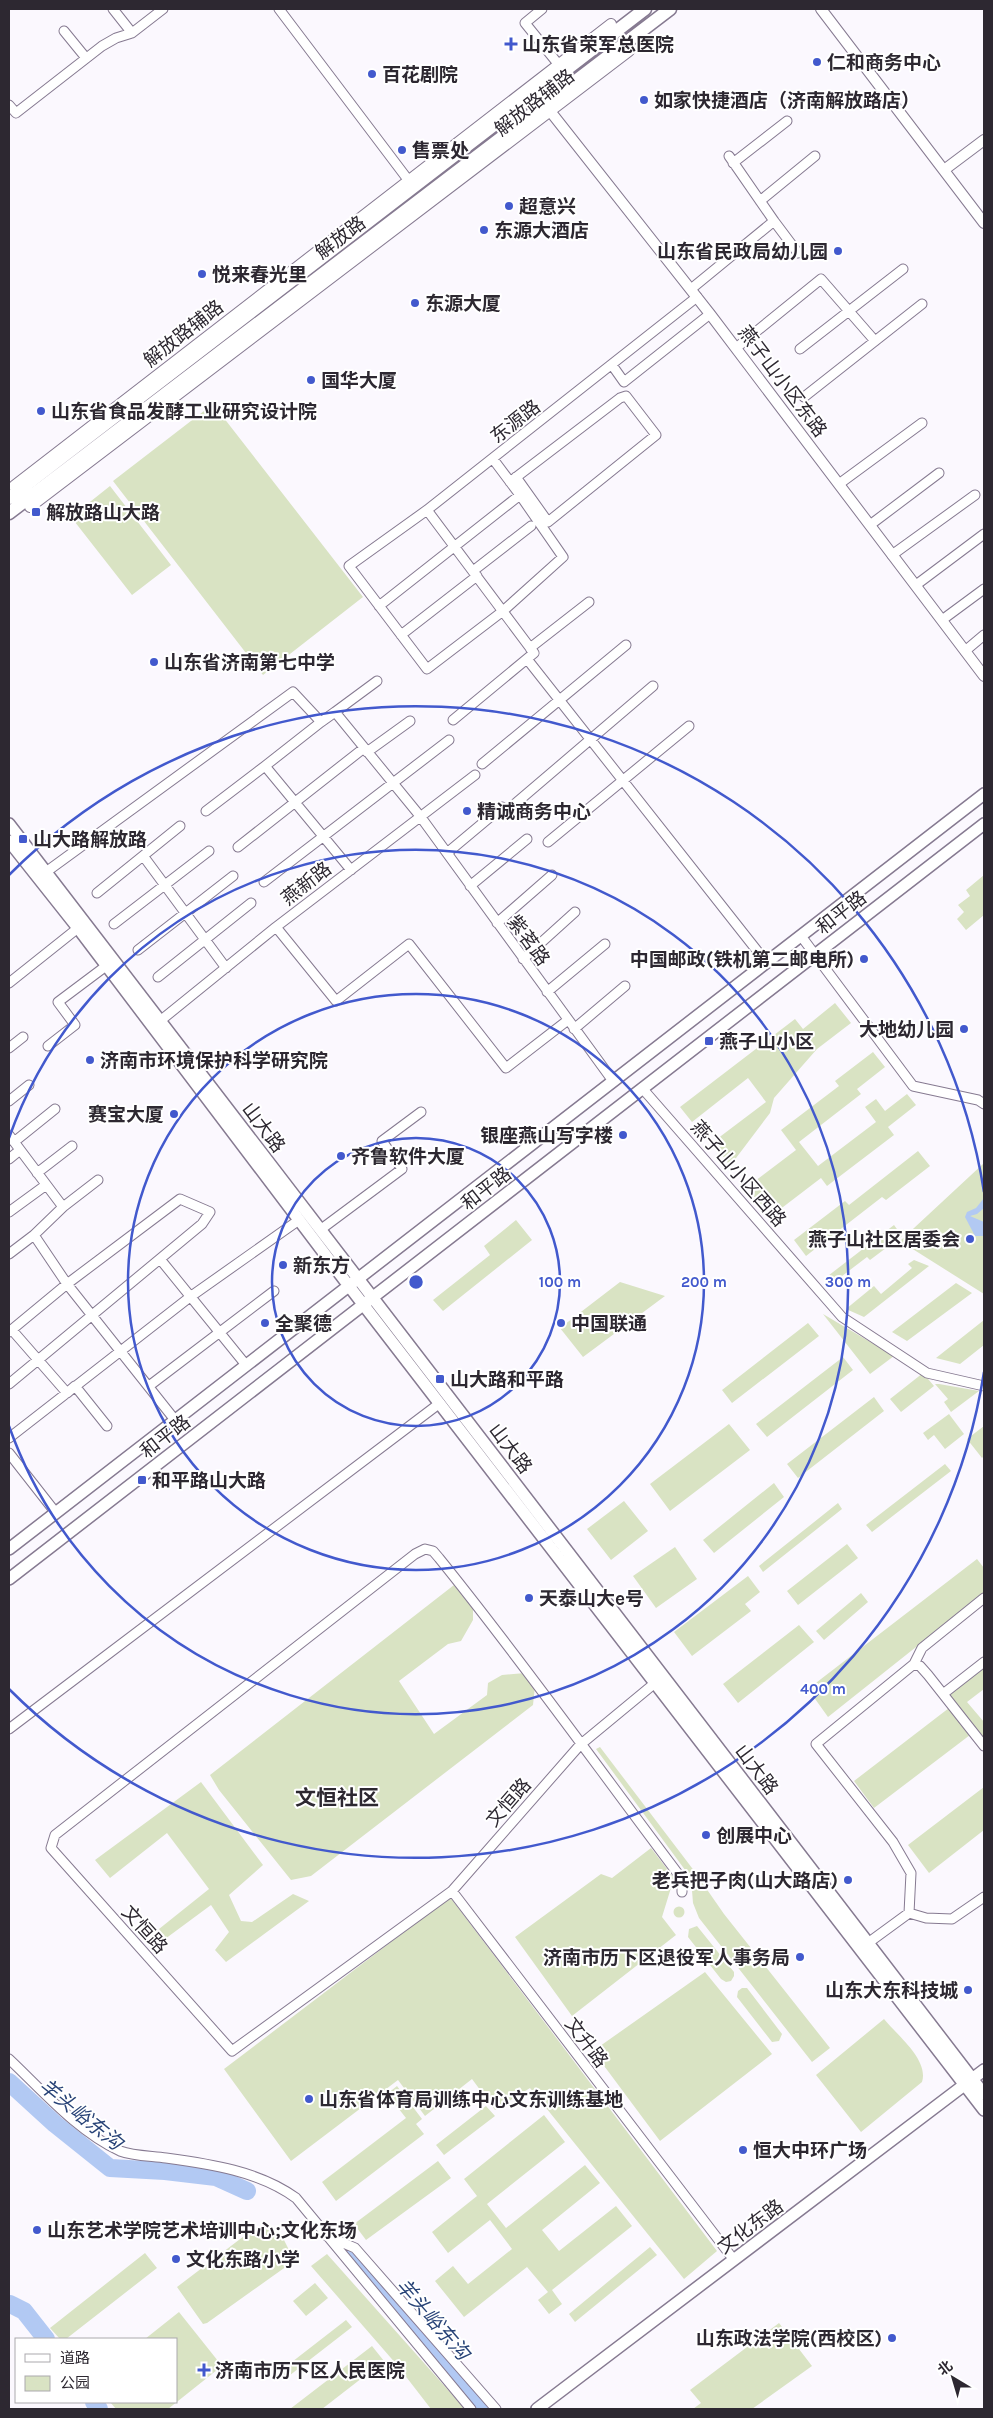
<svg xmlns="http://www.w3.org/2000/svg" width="993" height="2418" viewBox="0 0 993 2418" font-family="Karla,'Noto Sans SC',sans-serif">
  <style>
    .green { fill: #d9e3c3 }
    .water { fill: #b2c9f3 }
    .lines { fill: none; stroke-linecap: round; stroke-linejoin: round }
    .river { stroke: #b2c9f3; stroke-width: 18 }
    .minor-casing { stroke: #867a91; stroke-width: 11 }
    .tertiary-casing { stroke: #867a91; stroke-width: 12 }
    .secondary-casing { stroke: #867a91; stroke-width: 14 }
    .primary-casing { stroke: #867a91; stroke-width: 15 }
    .minor { stroke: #fff; stroke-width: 9 }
    .tertiary { stroke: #fff; stroke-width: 10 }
    .secondary { stroke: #fff; stroke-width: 11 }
    .primary { stroke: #fff; stroke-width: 12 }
    .ring { fill: none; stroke: #4259cd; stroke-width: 2.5 }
    .poi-dot { fill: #4259cd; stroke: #fff; stroke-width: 2 }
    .labels { text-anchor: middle; stroke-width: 4; stroke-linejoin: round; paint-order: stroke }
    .poi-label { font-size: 19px; font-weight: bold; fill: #2d2831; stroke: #fff; text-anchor: start }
    .street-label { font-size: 19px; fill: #2d2831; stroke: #fff }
    .water-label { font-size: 20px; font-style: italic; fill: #284377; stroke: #fff }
    .quarter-label { font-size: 21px; font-weight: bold; fill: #2d2831; stroke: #fff }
    .centre { fill: #4259cd; stroke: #fff; stroke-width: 2.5 }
    .ring-label { font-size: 15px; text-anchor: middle; font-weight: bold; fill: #4259cd; stroke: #fff; stroke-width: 4; stroke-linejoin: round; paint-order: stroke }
  </style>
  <rect width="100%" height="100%" fill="#fbf8fe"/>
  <path class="green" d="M213,404L363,597L263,675L113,481Z
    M110,486L171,565L132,595L71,517Z
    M984,875V915L966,930L957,919L964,912L958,905L970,896L966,890Z
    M835,1003L851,1023L817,1049L774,1098L770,1113L730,1166L713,1142L766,1102L748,1078L692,1122L680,1107L795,1019L803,1029Z
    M873,1052L885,1067L857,1089L861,1094L799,1142L818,1166L876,1122L865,1107L876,1099L885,1111L907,1094L916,1105L888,1127L894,1135L827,1186L821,1178L770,1217L747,1187L796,1150L781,1130L839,1086L835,1081Z
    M918,1151L930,1166L886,1200L882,1197L806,1256L794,1240L845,1201L849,1205Z
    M984,1163V1294L900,1241Z
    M516,1220L532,1240L443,1311L433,1300L490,1255L484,1246Z
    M894,1225L902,1236L870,1260L867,1257L829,1286L824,1279Z
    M914,1260L929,1266L864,1317L846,1309L874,1286L881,1294L912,1268L908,1264Z
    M620,1282L665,1296L583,1357L560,1328Z
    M956,1283L972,1293L907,1341L892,1332Z
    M823,1314L894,1356L870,1374Z
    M984,1320V1345L960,1364L936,1358Z
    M808,1323L819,1336L732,1403L722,1390Z
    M843,1357L853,1370L767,1437L756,1424Z
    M923,1373L934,1386L901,1412L890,1399Z
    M935,1384H939L979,1391L951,1412L944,1402L948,1399Z
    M874,1397L884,1411L798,1478L787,1464Z
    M949,1414L964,1434L945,1449L934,1435L928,1440L923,1433Z
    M729,1424L750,1450L670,1511L650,1484Z
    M984,1426V1456L982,1458L967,1439Z
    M945,1464L951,1471L872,1532L866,1525Z
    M774,1483L784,1497L714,1553L703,1540Z
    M624,1501L648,1531L611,1560L587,1529Z
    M838,1503L842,1509L763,1572L759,1566Z
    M847,1544L858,1558L798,1605L787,1591Z
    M675,1547L697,1579L656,1608L633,1576Z
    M977,1559L984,1568V1593L828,1717L808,1689Z
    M748,1576L760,1592L745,1604L751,1611L692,1656L674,1632Z
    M454,1585L473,1608V1620L461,1641L448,1644L399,1681L434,1734L487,1695L488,1683L502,1675L525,1673L535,1686L533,1705L311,1876L291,1880L219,1790L210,1775Z
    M861,1593L868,1602L824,1640L816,1631Z
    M799,1625L814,1642L738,1703L723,1684Z
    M984,1668V1689L967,1702L984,1722V1742L947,1696Z
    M949,1708L970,1735L874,1808L854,1781Z
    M600,1747L692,1868L724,1914L830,2048L812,2062L699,1918L693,1903L691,1878L596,1749Z
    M201,1782L263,1865L229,1895L241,1921L252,1922L293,1894L309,1901L226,1962L215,1950L229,1932L211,1905L165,1939L159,1929L209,1889L167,1833L110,1878L95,1860Z
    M984,1787V1830L929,1873L908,1845Z
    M651,1848L674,1878L662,1917L676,1935L572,2016L515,1937L601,1874L612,1878Z
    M450,1897L717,2251L684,2279L530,2088L495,2110L472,2079L425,2116L398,2080L291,2161L224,2069Z
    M673.5 1912a5.5 5.5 0 1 1 11 0a5.5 5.5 0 1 1-11 0Z
    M697,1926L734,1972V1976L731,1981L726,1982L721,1979L688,1937L689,1929Z
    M705,1972L772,2054L660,2141L593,2051Z
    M742,1988H747L782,2034L779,2041L772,2042L737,1997L738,1991Z
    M884,2019C898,2036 929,2060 922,2082L861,2132L816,2075Z
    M397,2086L422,2119L416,2124L424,2134L336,2201L322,2182L406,2118L387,2094Z
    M486,2106L495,2116L444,2155L436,2145Z
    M544,2115L565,2142L487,2204L506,2228L585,2165L600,2183L542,2230L559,2251L616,2206L632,2226L552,2290L562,2304L549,2314L538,2300L548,2292L527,2267L464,2317L435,2281L453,2266L468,2284L512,2249L490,2220L448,2253L432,2232L477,2196L464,2179Z
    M438,2161L451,2178L366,2240L354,2224Z
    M260,2227L281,2234L290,2252L287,2266L207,2323L203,2324L177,2287L252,2230Z
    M650,2247L657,2255L575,2322L569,2314Z
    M145,2253L157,2268L66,2339H60L50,2328Z
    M327,2254L465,2409H431L397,2365L311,2266Z
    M315,2283L328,2298L306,2316L293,2301Z
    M179,2312L222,2366L168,2409H116L110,2402H176V2339H145Z
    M346,2320L352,2327L285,2379L279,2372Z
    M779,2323L812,2366L752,2409H693L701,2403L690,2390Z
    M372,2346L384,2361L322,2409H290Z"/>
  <path class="water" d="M984,1198V1208L977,1214L970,1216L984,1222V1236H975L965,1217L967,1212L976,1208Z"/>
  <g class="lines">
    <path class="river" d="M9,2082L55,2124L110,2168L165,2171L216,2177L247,2191
      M351,2256L482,2409
      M10,2304L24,2311L46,2339
      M94,2402L99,2409"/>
    <defs>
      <path id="minor" d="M113,9L132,33
        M279,9L409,181
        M542,9L525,23L559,65
        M64,31L86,58
        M9,105L16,113L102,46L116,38L132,33L163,9
        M733,163L787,121
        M760,201L815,156
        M774,221L798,253
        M691,289L774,221L729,156
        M736,348L821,279L875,341
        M800,349L903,269
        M612,365L624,382L710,314
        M804,397L922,304
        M493,459L520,495
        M510,482L620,398L626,396L656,435L548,522L516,477
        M839,484L922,423
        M427,510L534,653L453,720
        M870,525L939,473
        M892,555L975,495
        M473,571L531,526
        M916,585L984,534
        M379,606L520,495L563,557L503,611L427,669L349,566L427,510L697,297
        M942,620L984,589
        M401,635L477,576
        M532,651L530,648L589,602
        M965,651L984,635
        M527,659L766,962
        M335,712L377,681
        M367,752L410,721
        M482,764L626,645
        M265,766L321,722
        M516,803L653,686
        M206,811L265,766L351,870
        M548,842L689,726
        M238,847L364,748
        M447,853L502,807
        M144,857L226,968
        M46,872L293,692L321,722L335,712L420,816L613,1081
        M264,882L449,740
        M470,886L527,839
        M97,893L180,826
        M497,923L552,875
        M114,924L209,851
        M276,927L336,1001L409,944L506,1068L568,1020
        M801,936L913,1086L978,1100L984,1104
        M138,950L233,876
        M523,959L575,912
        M158,977L251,903
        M9,983L78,928
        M547,992L605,944
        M160,1021L276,927L475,775
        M574,1029L625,986
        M48,1046L75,1025L58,1002L106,966
        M9,1048L23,1037
        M642,1088L842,1317L927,1373L984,1386
        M9,1101L29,1085
        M9,1135L63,1207L34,1235
        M14,1142L55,1109
        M9,1159L20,1150
        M37,1173L72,1146
        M63,1207L98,1180
        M9,1212L46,1185
        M320,1230L402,1169L382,1141L421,1112
        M9,1254L34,1235L67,1284L175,1420
        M160,1259L246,1365
        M12,1330L67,1393L75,1386L107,1426
        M9,1332L67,1284L180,1199L210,1212L202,1224L9,1384
        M149,1386L274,1291
        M9,1438L190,1297L299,1220
        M9,1453L56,1513
        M914,1664L920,1666L928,1675L984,1746
        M655,1683L580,1745L452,1891L232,2051L51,1848L55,1835L415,1554L425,1549L433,1551L439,1558C524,1663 601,1772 682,1879V1892
        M943,1694L984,1662
        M9,1729L440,1403
        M452,1891L734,2260
        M909,1913L926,1918L952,1919L984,1897
        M868,1943L909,1913L911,1873L893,1842L816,1744L914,1664L922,1648L984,1598
        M9,2059C42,2090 78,2132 120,2151C133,2156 152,2156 166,2158C210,2164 259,2171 296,2198L471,2409
        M325,2235L355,2248L496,2409"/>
      <path id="tertiary" d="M821,9L984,223
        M550,111L710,314L984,676
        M944,170L984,140
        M14,486L611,24
        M30,507L629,51"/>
      <path id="secondary" d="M9,824L984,2094
        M9,841L78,928L349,1286L984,2110
        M9,1549L984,794
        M9,1579L984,824
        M537,2409L984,2070"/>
      <path id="primary" d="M9,498L645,9
        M9,513L670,9"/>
    </defs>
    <use href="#minor" class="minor-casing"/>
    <use href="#tertiary" class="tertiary-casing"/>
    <use href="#secondary" class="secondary-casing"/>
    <use href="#primary" class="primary-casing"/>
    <use href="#minor" class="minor"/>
    <use href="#tertiary" class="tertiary"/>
    <use href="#secondary" class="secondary"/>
    <use href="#primary" class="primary"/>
  </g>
  <g class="ring">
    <circle cx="416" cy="1282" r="144"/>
    <circle cx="416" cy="1282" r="288"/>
    <path d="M9 1138A432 432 0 1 1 9 1426"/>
    <path d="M984 1372A575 575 0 0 1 9 1689M9 875A575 575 0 0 1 984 1192"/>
  </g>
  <g class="poi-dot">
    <path d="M508.5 36.5h5v5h5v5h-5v5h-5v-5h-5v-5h5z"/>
    <circle cx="817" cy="62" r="5"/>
    <circle cx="372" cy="74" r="5"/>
    <circle cx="644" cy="100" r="5"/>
    <circle cx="402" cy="150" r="5"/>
    <circle cx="509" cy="206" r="5"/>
    <circle cx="484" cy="230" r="5"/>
    <circle cx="838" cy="251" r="5"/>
    <circle cx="202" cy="274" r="5"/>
    <circle cx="415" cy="303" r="5"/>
    <circle cx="311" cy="380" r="5"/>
    <circle cx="41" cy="411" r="5"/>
    <rect x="31" y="507" width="10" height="10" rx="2.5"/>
    <circle cx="154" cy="662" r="5"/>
    <circle cx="467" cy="811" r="5"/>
    <rect x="18" y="834" width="10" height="10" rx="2.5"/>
    <circle cx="864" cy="959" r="5"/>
    <circle cx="964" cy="1029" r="5"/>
    <rect x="704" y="1036" width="10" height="10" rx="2.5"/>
    <circle cx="90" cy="1060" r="5"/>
    <circle cx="174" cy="1114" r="5"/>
    <circle cx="623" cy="1135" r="5"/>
    <circle cx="341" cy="1156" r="5"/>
    <circle cx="970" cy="1239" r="5"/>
    <circle cx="283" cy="1265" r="5"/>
    <circle cx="265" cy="1323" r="5"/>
    <circle cx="561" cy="1323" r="5"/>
    <rect x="435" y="1374" width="10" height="10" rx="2.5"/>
    <rect x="137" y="1475" width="10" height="10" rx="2.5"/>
    <circle cx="529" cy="1598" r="5"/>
    <circle cx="706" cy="1835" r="5"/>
    <circle cx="848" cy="1880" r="5"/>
    <circle cx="800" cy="1957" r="5"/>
    <circle cx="968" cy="1990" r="5"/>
    <circle cx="309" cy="2099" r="5"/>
    <circle cx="743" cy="2150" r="5"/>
    <circle cx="37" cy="2230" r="5"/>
    <circle cx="176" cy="2259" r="5"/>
    <circle cx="892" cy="2338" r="5"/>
    <path d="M201.5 2362.5h5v5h5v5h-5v5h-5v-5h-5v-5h5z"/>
  </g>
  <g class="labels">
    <g class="poi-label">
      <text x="522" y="51">山东省荣军总医院</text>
      <text x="827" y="69">仁和商务中心</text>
      <text x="382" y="81">百花剧院</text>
      <text x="654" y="107">如家快捷酒店（济南解放路店）</text>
      <text x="412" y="157">售票处</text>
      <text x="519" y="213">超意兴</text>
      <text x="494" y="237">东源大酒店</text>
      <text x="828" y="258" text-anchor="end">山东省民政局幼儿园</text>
      <text x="212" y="281">悦来春光里</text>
      <text x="425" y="310">东源大厦</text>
      <text x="321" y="387">国华大厦</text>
      <text x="51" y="418">山东省食品发酵工业研究设计院</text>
      <text x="46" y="519">解放路山大路</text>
      <text x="164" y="669">山东省济南第七中学</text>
      <text x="477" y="818">精诚商务中心</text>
      <text x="33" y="846">山大路解放路</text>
      <text x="854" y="966" text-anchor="end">中国邮政(铁机第二邮电所)</text>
      <text x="954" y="1036" text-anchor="end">大地幼儿园</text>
      <text x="719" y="1048">燕子山小区</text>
      <text x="100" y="1067">济南市环境保护科学研究院</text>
      <text x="164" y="1121" text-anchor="end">赛宝大厦</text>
      <text x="613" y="1142" text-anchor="end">银座燕山写字楼</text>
      <text x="351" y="1163">齐鲁软件大厦</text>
      <text x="960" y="1246" text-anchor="end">燕子山社区居委会</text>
      <text x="293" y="1272">新东方</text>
      <text x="275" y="1330">全聚德</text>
      <text x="571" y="1330">中国联通</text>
      <text x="450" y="1386">山大路和平路</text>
      <text x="152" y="1487">和平路山大路</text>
      <text x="539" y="1605">天泰山大e号</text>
      <text x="716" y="1842">创展中心</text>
      <text x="838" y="1887" text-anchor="end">老兵把子肉(山大路店)</text>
      <text x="790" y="1964" text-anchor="end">济南市历下区退役军人事务局</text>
      <text x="958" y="1997" text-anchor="end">山东大东科技城</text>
      <text x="319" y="2106">山东省体育局训练中心文东训练基地</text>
      <text x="753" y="2157">恒大中环广场</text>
      <text x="47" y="2237">山东艺术学院艺术培训中心;文化东场</text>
      <text x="186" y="2266">文化东路小学</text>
      <text x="882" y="2345" text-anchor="end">山东政法学院(西校区)</text>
      <text x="215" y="2377">济南市历下区人民医院</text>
    </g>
    <g class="street-label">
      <text transform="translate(534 102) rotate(-38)" y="7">解放路辅路</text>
      <text transform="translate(340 237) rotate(-37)" y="7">解放路</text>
      <text transform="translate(183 333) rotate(-38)" y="7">解放路辅路</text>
      <text transform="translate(783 381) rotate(53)" y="7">燕子山小区东路</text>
      <text transform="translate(515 421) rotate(-38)" y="7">东源路</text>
      <text transform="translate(306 883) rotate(-38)" y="7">燕新路</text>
      <text transform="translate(841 912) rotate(-38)" y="7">和平路</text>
      <text transform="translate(529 940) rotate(54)" y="7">紫茗路</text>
      <text transform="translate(264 1127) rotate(53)" y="7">山大路</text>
      <text transform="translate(739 1173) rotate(49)" y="7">燕子山小区西路</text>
      <text transform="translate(486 1188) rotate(-38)" y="7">和平路</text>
      <text transform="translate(165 1436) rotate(-38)" y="7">和平路</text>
      <text transform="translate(511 1448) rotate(53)" y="7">山大路</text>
      <text transform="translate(757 1769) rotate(53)" y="7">山大路</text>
      <text transform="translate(508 1802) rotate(-49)" y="7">文恒路</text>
      <text transform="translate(145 1929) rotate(48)" y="7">文恒路</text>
      <text transform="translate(587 2042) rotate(53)" y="7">文升路</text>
      <text transform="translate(750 2226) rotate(-37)" y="7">文化东路</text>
    </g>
    <g class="water-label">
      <text transform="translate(81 2114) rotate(39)" y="7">羊头峪东沟</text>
      <text transform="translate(433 2319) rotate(49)" y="7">羊头峪东沟</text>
    </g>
    <g class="quarter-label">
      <text x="337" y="1805">文恒社区</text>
    </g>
  </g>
  <circle cx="416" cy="1282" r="8" class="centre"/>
  <g class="ring-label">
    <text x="560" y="1287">100 m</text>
    <text x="704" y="1287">200 m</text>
    <text x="848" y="1287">300 m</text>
    <text x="823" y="1694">400 m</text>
  </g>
  <rect width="993" height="2418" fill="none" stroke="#2d2831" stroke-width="20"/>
  <rect x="15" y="2338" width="162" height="65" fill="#ffffff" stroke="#aba9ad"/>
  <rect x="25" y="2354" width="25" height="8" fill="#ffffff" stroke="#aba9ad"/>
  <text x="60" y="2363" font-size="15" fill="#2d2831">道路</text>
  <rect x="25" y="2376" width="25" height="15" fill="#d9e3c3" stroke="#aba9ad"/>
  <text x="60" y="2388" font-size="15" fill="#2d2831">公园</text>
  <g transform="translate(953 2378) rotate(322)" stroke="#ffffff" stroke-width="4" paint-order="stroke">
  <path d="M0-4L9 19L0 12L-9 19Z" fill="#2d2831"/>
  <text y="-8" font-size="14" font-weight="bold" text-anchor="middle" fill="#2d2831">北</text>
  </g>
</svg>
